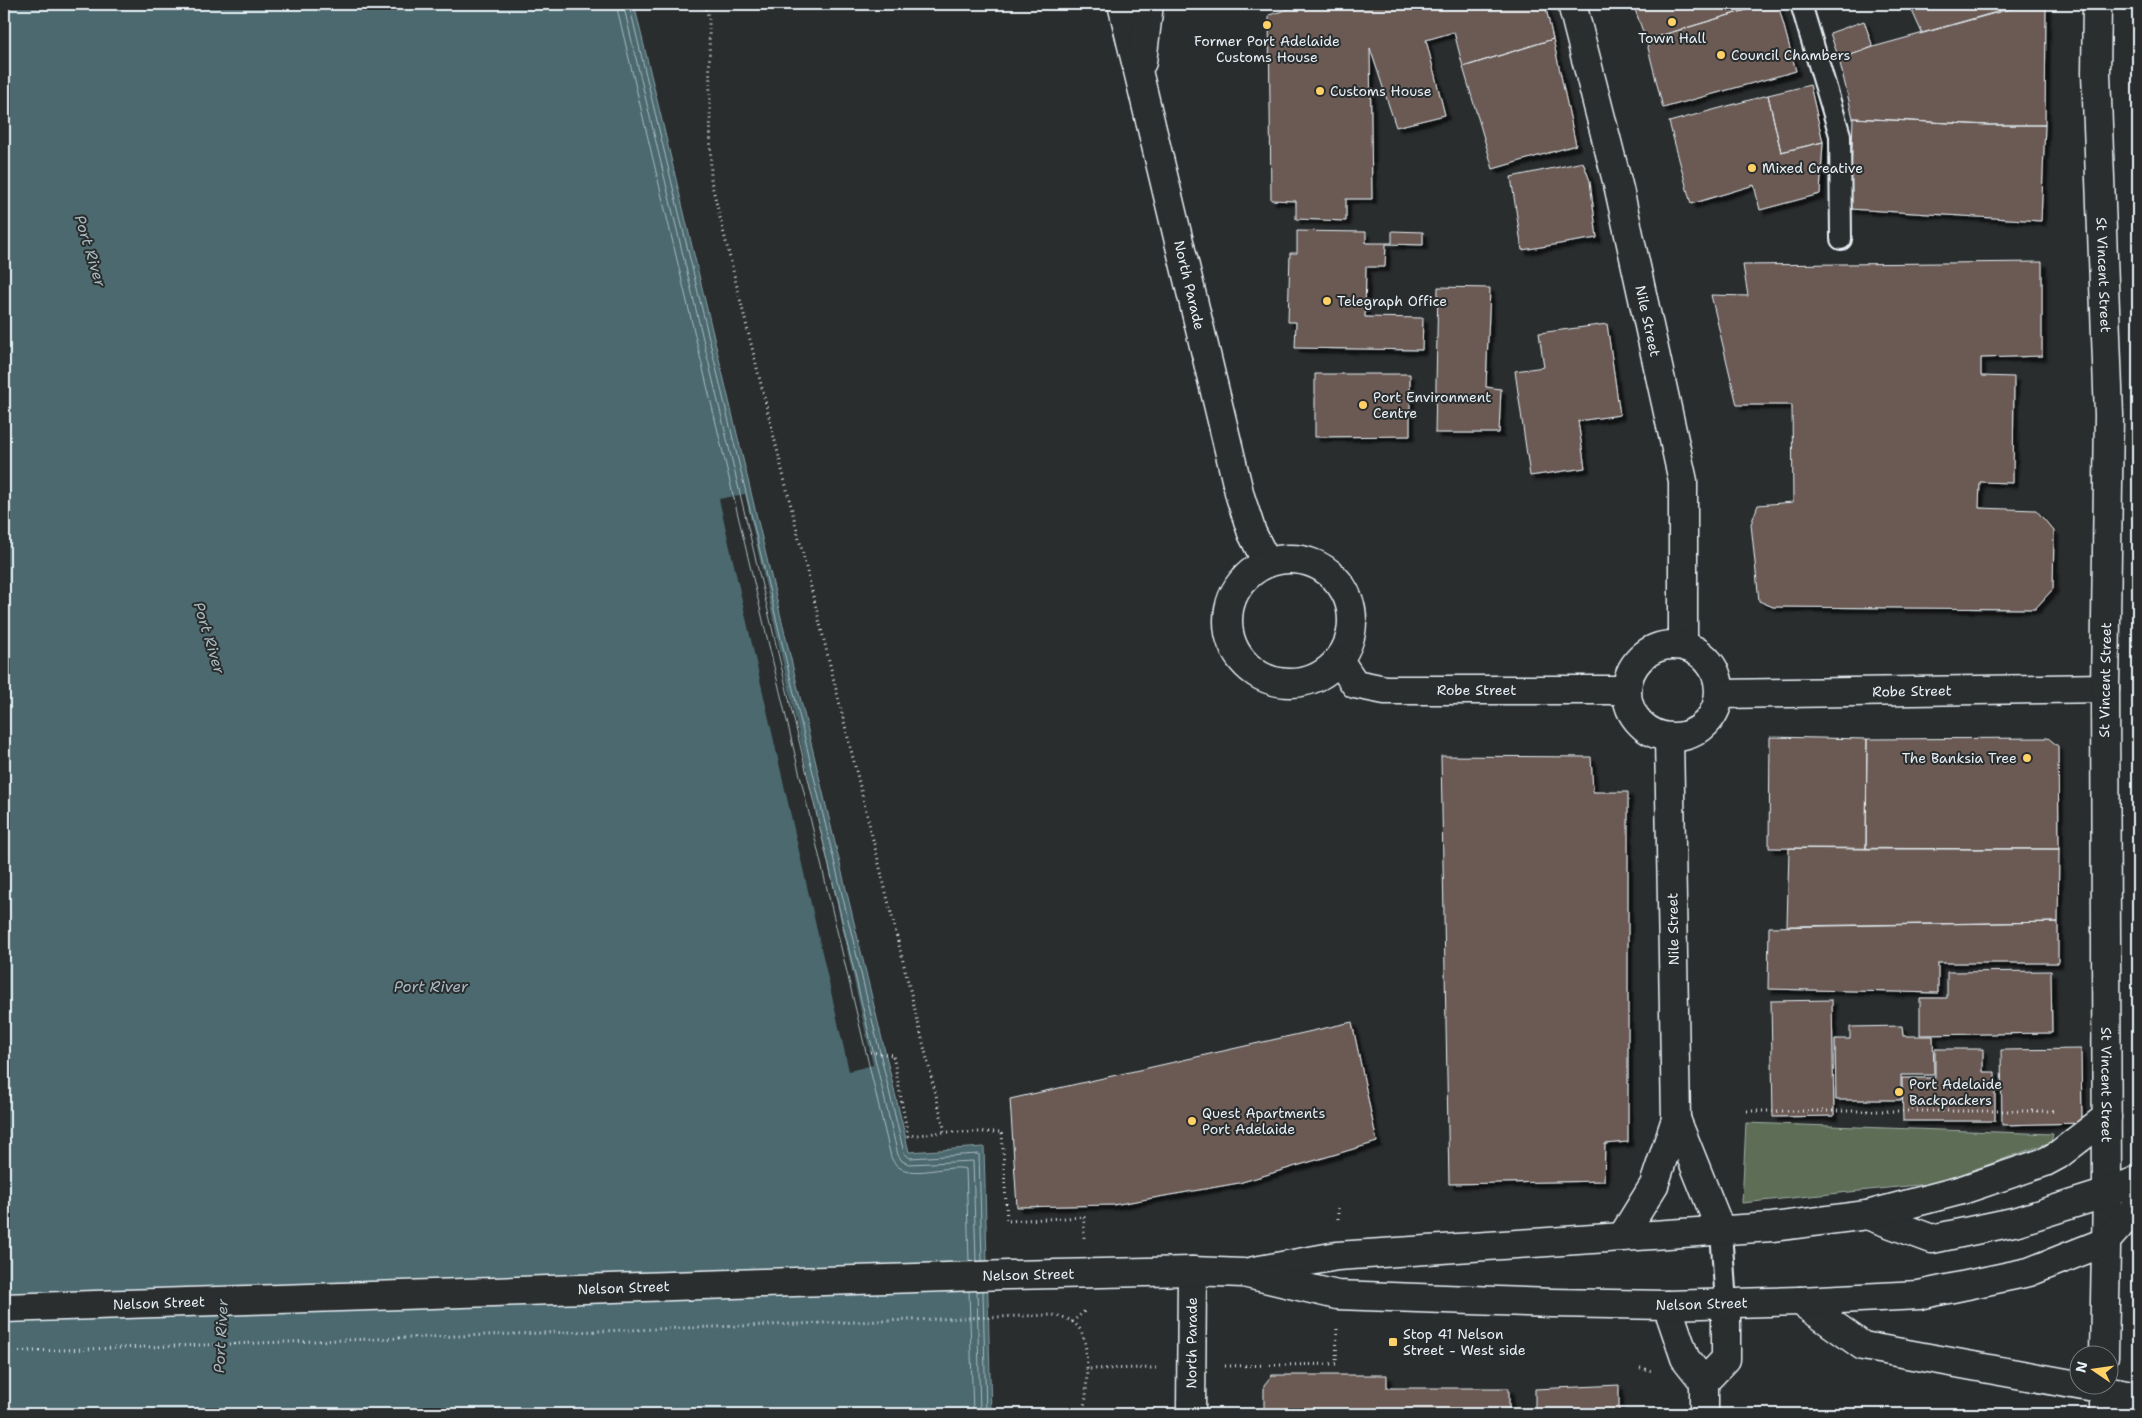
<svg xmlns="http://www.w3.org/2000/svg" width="2142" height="1418" viewBox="0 0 2142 1418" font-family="'Shantell Sans',sans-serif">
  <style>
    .green { fill: #5d6d56; stroke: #a2afa7 }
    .water { fill: #4b696e; stroke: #8a9fa5 }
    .pier { fill: #2a2d2e }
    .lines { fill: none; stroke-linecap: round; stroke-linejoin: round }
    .shore { stroke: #a9bbc1; stroke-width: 1 }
    .building { fill: #6b5a53; stroke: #e8f1f8; filter: url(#shadow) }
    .lane-casing { stroke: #e8f1f8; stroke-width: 24 }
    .street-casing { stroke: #e8f1f8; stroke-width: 31 }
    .secondary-casing { stroke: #e8f1f8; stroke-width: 31 }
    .path { stroke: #e8f1f8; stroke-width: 3; stroke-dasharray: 1 4; stroke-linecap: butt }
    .lane { stroke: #2a2d2e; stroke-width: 20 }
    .street { stroke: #2a2d2e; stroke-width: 28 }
    .secondary { stroke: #2a2d2e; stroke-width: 28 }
    .poi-dot { fill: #ffd166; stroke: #2a2d2e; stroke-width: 2 }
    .labels { text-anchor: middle; stroke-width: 4; stroke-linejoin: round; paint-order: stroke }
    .poi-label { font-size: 14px; fill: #e8f1f8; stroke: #2a2d2e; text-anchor: start }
    .street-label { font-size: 14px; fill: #e8f1f8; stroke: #2a2d2e }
    .water-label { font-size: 15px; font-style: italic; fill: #a9bbc1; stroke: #2a2d2e }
  </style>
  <defs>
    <filter id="shadow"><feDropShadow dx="4.5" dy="4.5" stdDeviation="1" flood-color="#0009"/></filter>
  </defs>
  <rect width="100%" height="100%" fill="#2a2d2e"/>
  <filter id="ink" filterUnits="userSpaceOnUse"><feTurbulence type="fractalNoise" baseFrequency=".02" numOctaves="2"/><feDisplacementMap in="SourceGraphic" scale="10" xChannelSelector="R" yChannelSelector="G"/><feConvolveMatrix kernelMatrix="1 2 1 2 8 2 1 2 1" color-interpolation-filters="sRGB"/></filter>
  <g filter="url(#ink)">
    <path class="green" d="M1746,1123L2053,1134L2051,1142L1937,1183L1742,1203Z"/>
    <path class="water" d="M4,4H634L909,1152L984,1147L991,1414L904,1412V1414H4Z"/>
    <path class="pier" d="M745,494L873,1065L849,1071L719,499Z"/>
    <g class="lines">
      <path class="shore" d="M616,4L891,1157C902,1185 944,1163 966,1169L969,1261
        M623,4L898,1155L902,1161L909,1164L973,1161L976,1261
        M629,4L904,1153L910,1158L979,1154L982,1261
        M969,1291L973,1414
        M977,1291L980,1414
        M983,1291L986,1414"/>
    </g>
    <path class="building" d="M1306,4H1545L1553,39L1463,67L1454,32L1426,40L1445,115L1396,127L1370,48L1372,199H1346V221L1296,219V201L1271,200L1269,15Z
      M1633,4H1766L1646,40Z
      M1766,4H1778L1796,71L1663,108L1646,40Z
      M1909,4H1997L2000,11L1922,33Z
      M2028,4H2046L2045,125H1988L1853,118L1839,59L1873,47Z
      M1864,21L1873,47L1839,59L1830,33Z
      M1553,39L1576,145L1493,169L1463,67Z
      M1810,85L1823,142L1781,152L1768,95Z
      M1768,95L1781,152L1823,142L1820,194L1760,210L1754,185L1691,204L1669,122Z
      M1853,118L1988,125H2045L2041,221L1850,209Z
      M1583,162L1590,181L1597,238L1522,250L1511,177Z
      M1297,231L1366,232V243H1392V231L1423,232V245L1386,244L1385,267H1366L1365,317L1423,318L1422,350L1295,348L1296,322H1288L1290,253H1297Z
      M2042,262V356L1981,358V376L2014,377L2013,483L1980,482L1979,508L2036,510L2054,531L2053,589L2035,609L1773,607L1759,601L1751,524L1758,505L1793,502L1792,405H1737L1711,295L1748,296L1743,265Z
      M1438,287L1490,288L1486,387L1501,389L1499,433H1435Z
      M1607,324L1620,415L1578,421L1585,468L1530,476L1515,371L1544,367L1539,333Z
      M1315,374H1410V436L1315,437Z
      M1770,737L1867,739L1866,849L1769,848Z
      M2048,738L2058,746L2059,849H1866L1867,739Z
      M1441,756L1591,757L1593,792H1628V1142L1605,1144L1604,1181L1449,1184Z
      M1789,848L2059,849L2058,922L1787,926Z
      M2058,922V963H1938V993L1768,989L1769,927Z
      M2051,971L2052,1033L1920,1035V998H1947V972Z
      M1832,1000L1834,1116L1773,1117L1771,1001Z
      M1352,1022L1377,1142L1239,1183L1113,1205L1017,1207L1010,1099Z
      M1902,1026L1903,1036H1933L1934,1075H1901V1100H1836L1835,1039H1850V1027Z
      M1935,1049H1983V1072H1995V1121H1903L1902,1078H1935Z
      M2081,1049L2082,1123L2002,1125L2001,1050Z
      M1272,1375H1387V1388H1509V1414H1264V1385Z
      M1619,1385V1414H1535V1389Z"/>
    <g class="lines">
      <defs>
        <path id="lane" d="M1801,4L1840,135L1841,239
          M1721,1231L1726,1304"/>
        <g id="street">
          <path id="s1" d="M1122,4L1240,496L1252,533L1267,563"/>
          <path id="s2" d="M1572,4L1619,189L1683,481V645"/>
          <path d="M1142,62L1149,4"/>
          <circle cx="1290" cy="621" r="62"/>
          <circle cx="1673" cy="691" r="46"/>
          <path id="s3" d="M1339,660L1355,684L1385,690H1627"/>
          <path id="s4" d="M1720,694L2105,688"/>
          <path d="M1676,1119L1721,1231"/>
          <path d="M1622,1237L1654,1185L1676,1119L1669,738"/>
          <path d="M1667,1305L1685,1358L1704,1382V1414"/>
          <path d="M1704,1382L1726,1359V1304"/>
          <path id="s5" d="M1191,1414L1192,1271"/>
        </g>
        <g id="secondary">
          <path id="s6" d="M2097,4L2096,73L2109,415L2105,688L2107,1193L2104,1356"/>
          <path d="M1867,1215L1932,1239L2018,1221L2107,1193L2138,1180"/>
          <path d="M1254,1271L1337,1256L1772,1227L1867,1215L1962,1190L2045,1162L2058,1155L2107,1117"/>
          <path d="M1800,1301L1863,1346L2138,1396"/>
          <path id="s7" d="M4,1308L1008,1275L1192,1271L1243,1273L1337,1295L1552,1303L1667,1305L1800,1301L1919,1295L2029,1272L2105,1242L2138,1205"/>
          <path d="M2104,1386V1414"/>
        </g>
      </defs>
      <use href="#lane" class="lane-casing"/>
      <use href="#street" class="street-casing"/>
      <use href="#secondary" class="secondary-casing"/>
      <path class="path" d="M705,4L709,19L711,181L945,1132H1002L1007,1221L1084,1217V1239
        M870,1052L893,1055L908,1136L945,1132
        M1747,1111H2056
        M1338,1208V1220
        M1072,1322L1087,1309
        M4,1352L1052,1315C1086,1319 1086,1341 1087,1369L1156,1368
        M1225,1366L1336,1364L1337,1329
        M1640,1368L1652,1371
        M1082,1414L1086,1398L1087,1369"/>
      <use href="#lane" class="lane"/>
      <use href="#street" class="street"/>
      <use href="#secondary" class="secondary"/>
    </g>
  </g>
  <g class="poi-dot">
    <circle cx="1672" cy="22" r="5"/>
    <circle cx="1267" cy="25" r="5"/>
    <circle cx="1721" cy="55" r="5"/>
    <circle cx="1320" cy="91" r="5"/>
    <circle cx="1752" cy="168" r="5"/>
    <circle cx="1327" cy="301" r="5"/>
    <circle cx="1363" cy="405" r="5"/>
    <circle cx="2027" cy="758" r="5"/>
    <circle cx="1899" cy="1092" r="5"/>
    <circle cx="1192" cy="1121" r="5"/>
    <rect x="1388" y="1337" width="10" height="10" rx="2.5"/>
  </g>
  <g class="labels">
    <g class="poi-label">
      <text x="1672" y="43" text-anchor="middle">Town Hall</text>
      <text x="1267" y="46" text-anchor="middle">Former Port Adelaide<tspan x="1267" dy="16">Customs House</tspan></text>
      <text x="1731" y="60">Council Chambers</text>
      <text x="1330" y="96">Customs House</text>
      <text x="1762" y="173">Mixed Creative</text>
      <text x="1337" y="306">Telegraph Office</text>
      <text x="1373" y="402">Port Environment<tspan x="1373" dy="16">Centre</tspan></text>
      <text x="2017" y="763" text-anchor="end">The Banksia Tree</text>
      <text x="1909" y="1089">Port Adelaide<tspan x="1909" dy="16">Backpackers</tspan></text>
      <text x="1202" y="1118">Quest Apartments<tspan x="1202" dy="16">Port Adelaide</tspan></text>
      <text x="1403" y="1339">Stop 41 Nelson<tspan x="1403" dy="16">Street - West side</tspan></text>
    </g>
    <g class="street-label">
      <text dy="5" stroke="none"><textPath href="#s6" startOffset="271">St Vincent Street</textPath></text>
      <text dy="5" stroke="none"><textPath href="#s1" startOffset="289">North Parade</textPath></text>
      <text dy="5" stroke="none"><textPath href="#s2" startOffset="326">Nile Street</textPath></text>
      <text transform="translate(2105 680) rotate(-89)" y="5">St Vincent Street</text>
      <text dy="5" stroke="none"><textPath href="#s3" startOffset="151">Robe Street</textPath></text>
      <text dy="5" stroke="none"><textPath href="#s4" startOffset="192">Robe Street</textPath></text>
      <text transform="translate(1673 929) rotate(-91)" y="5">Nile Street</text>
      <text dy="5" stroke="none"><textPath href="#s6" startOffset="1081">St Vincent Street</textPath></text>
      <text dy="5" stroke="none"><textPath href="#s7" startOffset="1025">Nelson Street</textPath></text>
      <text dy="5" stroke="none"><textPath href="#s7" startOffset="620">Nelson Street</textPath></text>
      <text dy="5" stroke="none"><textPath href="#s7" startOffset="155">Nelson Street</textPath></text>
      <text dy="5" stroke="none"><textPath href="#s7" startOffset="1701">Nelson Street</textPath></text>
      <text dy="5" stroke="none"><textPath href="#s5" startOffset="71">North Parade</textPath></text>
    </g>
    <g class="water-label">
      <text transform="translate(90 251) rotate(73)" y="5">Port River</text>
      <text transform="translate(209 638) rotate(73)" y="5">Port River</text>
      <text x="431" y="992">Port River</text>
      <text transform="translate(221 1336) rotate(-87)" y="5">Port River</text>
    </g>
  </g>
  <rect width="2142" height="1418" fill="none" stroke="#2a2d2e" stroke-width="20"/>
  <rect x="10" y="10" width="2122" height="1398" fill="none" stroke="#e8f1f8" stroke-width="2" filter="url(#ink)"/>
  <g transform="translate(2094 1370) rotate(283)"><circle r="24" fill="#2a2d2e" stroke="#767b7f"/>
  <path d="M0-4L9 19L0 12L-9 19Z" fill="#ffd166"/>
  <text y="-8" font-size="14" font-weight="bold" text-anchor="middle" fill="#e8f1f8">N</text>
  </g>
</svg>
